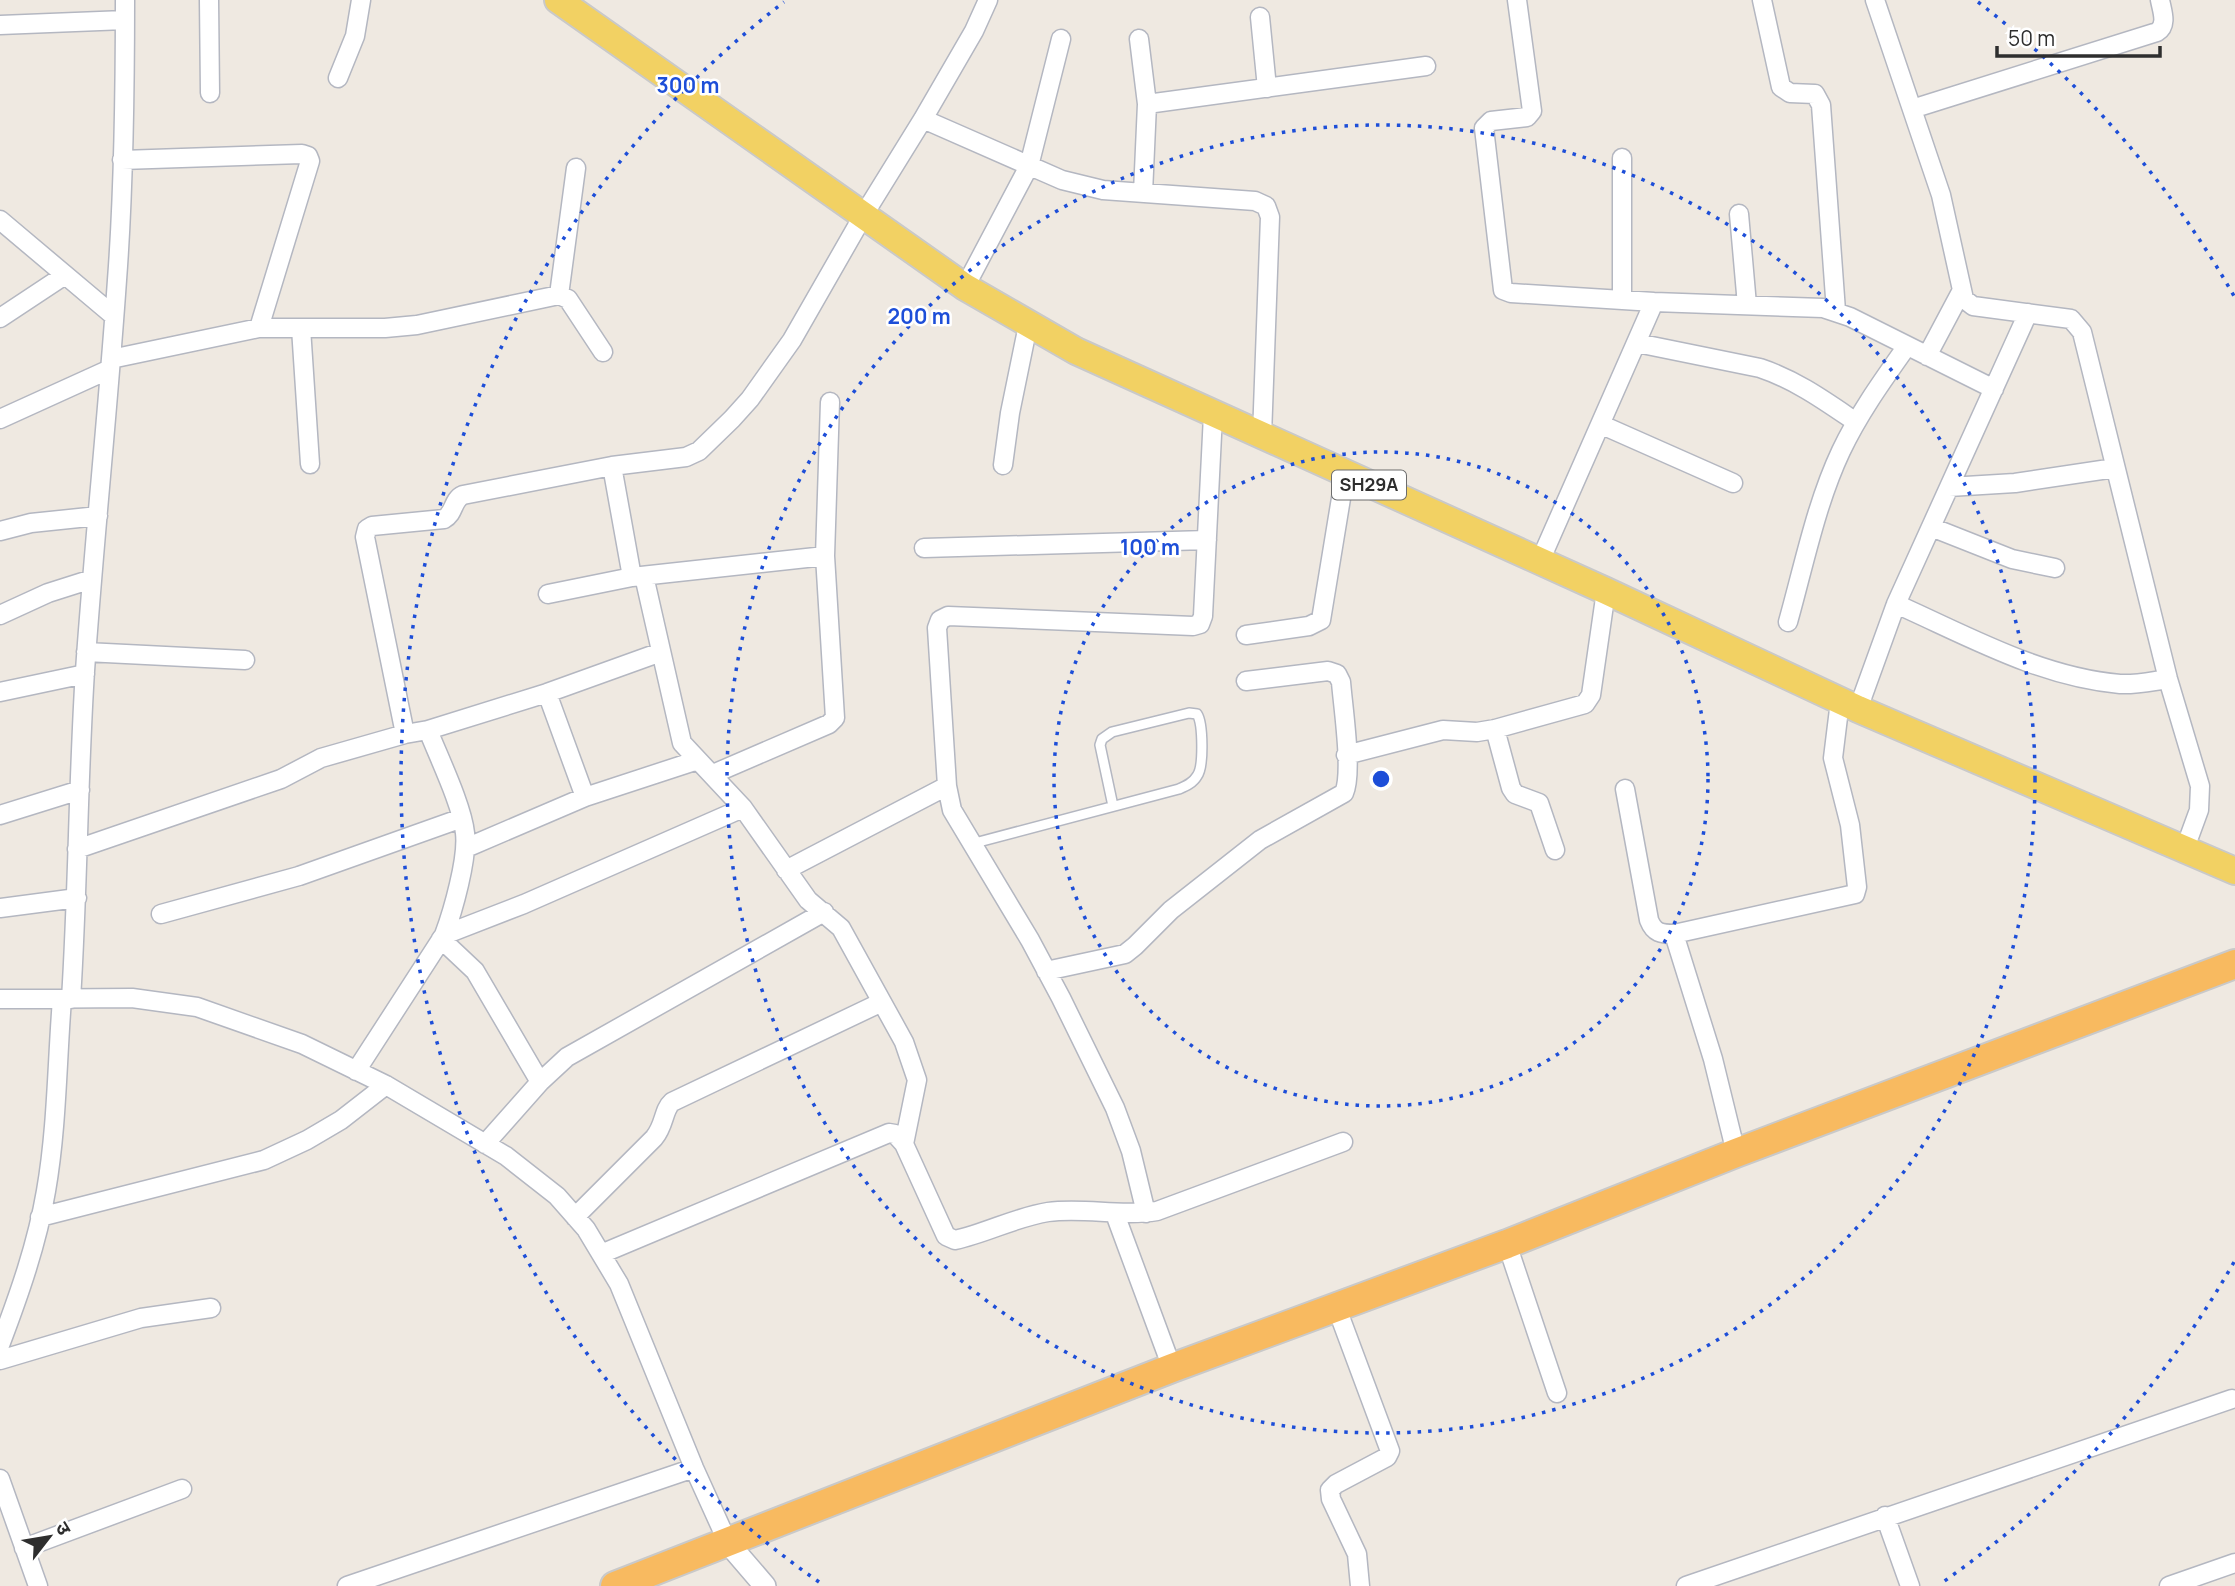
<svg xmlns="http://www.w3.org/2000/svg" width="2235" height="1586" viewBox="0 0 2235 1586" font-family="Manrope,'Noto Sans Devanagari',sans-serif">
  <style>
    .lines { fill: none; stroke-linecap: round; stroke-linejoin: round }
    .service-casing { stroke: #b4b7c1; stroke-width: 12 }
    .minor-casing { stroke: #b4b7c1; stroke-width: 21 }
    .tertiary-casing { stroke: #b4b7c1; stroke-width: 24 }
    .primary-casing { stroke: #c9c9c9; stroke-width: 30 }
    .trunk-casing { stroke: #c9c9c9; stroke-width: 32 }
    .service { stroke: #fff; stroke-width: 9 }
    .minor { stroke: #fff; stroke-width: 18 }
    .tertiary { stroke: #fff; stroke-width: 21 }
    .primary { stroke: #f2d163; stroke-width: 26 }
    .trunk { stroke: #f8ba60; stroke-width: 28 }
    .ring { fill: none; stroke: #1d4ed8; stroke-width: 3.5; stroke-dasharray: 3.5 7 }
    .labels { text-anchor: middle; stroke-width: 5; stroke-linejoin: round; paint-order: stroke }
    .shield { fill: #fff; stroke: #6d6d6d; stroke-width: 2 }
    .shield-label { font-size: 18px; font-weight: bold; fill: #2e2e2e }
    .centre { fill: #1d4ed8; stroke: #fff; stroke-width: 3.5 }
    .ring-label { font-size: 21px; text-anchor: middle; font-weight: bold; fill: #1d4ed8; stroke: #fff; stroke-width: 5; stroke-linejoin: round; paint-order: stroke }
  </style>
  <rect width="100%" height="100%" fill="#efe9e1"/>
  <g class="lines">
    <defs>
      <path id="service" d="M971,844L1179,789C1186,786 1193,783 1197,776C1204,767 1203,723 1197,714L1189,713L1112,732L1102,739L1100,745L1113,806"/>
      <path id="minor" d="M209,0L210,93
        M1517,0L1532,111L1527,117L1491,121L1484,128L1503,290L1511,293L1654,302L1823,308L1850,317L1994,389
        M1762,0L1781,87L1790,93L1815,94L1821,105L1836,311
        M1875,0L1941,195L1964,299L1973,306L2071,319L2082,332L2168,679L2200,786L2199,810L2184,851
        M1260,17L1267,88
        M0,25L125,20
        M1139,39L1147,104L1143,193
        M338,78L355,36L361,0
        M1147,104L1426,66
        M1912,109L2157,32C2168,25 2162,11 2160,0
        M923,119L1062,180L1103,190L1255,201L1266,206L1270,217L1262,436
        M122,160L302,154L308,156L310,161L259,328
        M1739,214L1747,305
        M0,220L114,316
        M965,287L1029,166L1061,39
        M559,295L576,168
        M1622,300V158
        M0,318L65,275
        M301,328L310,464
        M1637,343L1760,368C1796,380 1825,401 1856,422
        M1927,356L1961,292
        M111,359L259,328H385L417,325L559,295L568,299L603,352
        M0,419L110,369
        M1602,425L1733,483
        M1003,465L1010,413L1028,325
        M612,466L632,577
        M1949,487L2015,483L2115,468
        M1931,527L2012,559L2055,568
        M0,531L31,523L98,516
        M924,548L1207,540
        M1540,561L1654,302
        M644,576L682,743L743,808L808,900L841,928L904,1042L917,1080L904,1144
        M548,594L632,577L825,556
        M1896,604C1968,636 2040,677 2120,684C2136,685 2153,681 2168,679
        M0,615L48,593L92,579
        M1788,622C1804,565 1816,504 1841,451C1859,413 1883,380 1907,346
        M1246,635L1309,626L1321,620L1345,474
        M86,652L245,660
        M0,692L85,674
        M547,693L585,797
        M1858,709L1896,604L2028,313
        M1495,729L1511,788L1515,794L1539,803L1555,850
        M405,734L365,537L367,529L372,526L444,519C455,513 452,500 463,495L612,466L686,457L699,451L732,419L750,399L792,340L863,216L923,119L974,31L988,0
        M1346,755L1443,730L1477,732L1495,729L1585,704L1591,695L1606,591
        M713,774L829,724L835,718L825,556L830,402
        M1625,789L1649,920C1654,933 1661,934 1674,934L1855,894L1857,887L1850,825L1833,758L1840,701
        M0,815L80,790
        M466,848L585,797L698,760
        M77,849L281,779L321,758L405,734L428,730L547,693L661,652
        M786,870L947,786
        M0,908L77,898
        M161,914L299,876L462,818
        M1674,934L1713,1059L1736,1153
        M444,935L524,904L743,808
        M441,939L475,971L540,1082
        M1046,971L1125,954L1135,946L1171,910L1260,840L1344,793C1353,773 1343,707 1341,682L1337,674L1328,671L1246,681
        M0,999L132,998L197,1007L302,1044L386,1085L506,1156L557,1196L586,1229L619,1284L694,1468L728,1543
        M71,999C78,890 78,780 85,671C94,541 108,411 117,280C124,187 125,93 125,0
        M356,1071L444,935C453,911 468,858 465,833C462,805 439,758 428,730
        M485,1144L540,1082L567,1057L824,912
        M1146,1213L1131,1151L1115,1108L1061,998L1030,940L952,810L947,786L937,628L940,620L948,616L1193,626L1200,624L1203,616L1213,415
        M1115,1214L1172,1368
        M40,1217L264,1160L307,1140L341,1120L386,1085
        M575,1217L654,1138C665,1125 663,1110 672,1102L882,1002
        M1507,1244L1557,1393
        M601,1254L889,1133L895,1134L904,1144L946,1236L955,1240C987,1233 1016,1217 1048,1212C1084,1207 1121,1217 1157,1211L1343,1142
        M1336,1306L1390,1451L1387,1457L1336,1484L1330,1490L1331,1499L1357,1554L1360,1586
        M0,1345C19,1295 37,1244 46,1191C57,1128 57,1062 62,999
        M0,1360L141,1318L211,1308
        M0,1479L38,1586
        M1885,1516L1910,1586
        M24,1548L182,1489
        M347,1586L694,1468
        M1686,1586L2232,1399
        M2169,1586L2235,1563"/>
      <path id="tertiary" d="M728,1543L765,1586"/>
      <path id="primary" d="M558,0L965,287L1076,351L1606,591L1858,709L2235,871"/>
      <path id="trunk" d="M615,1586L1172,1368L1507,1244L1736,1153L2235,964"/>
    </defs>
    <use href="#service" class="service-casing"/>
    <use href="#minor" class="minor-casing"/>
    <use href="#tertiary" class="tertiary-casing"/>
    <use href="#primary" class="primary-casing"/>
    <use href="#trunk" class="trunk-casing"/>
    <use href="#service" class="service"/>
    <use href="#minor" class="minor"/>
    <use href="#tertiary" class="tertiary"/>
    <use href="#primary" class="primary"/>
    <use href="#trunk" class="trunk"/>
  </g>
  <g class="ring">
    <circle cx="1381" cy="779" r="327"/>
    <circle cx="1381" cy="779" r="654"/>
    <path d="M2234 1262A980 980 0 0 1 1943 1582M819 1582A980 980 0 0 1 784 2M1978 2A980 980 0 0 1 2234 296"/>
  </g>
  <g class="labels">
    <rect class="shield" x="1332" y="470.5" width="74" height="29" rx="5"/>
    <g class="shield-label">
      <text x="1369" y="491">SH29A</text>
    </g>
  </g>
  <circle cx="1381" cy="779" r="10" class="centre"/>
  <g class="ring-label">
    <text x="688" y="93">300 m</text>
    <text x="919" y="324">200 m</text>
    <text x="1150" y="555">100 m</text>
  </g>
  <g transform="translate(49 1537) rotate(59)" stroke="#ffffff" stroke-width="5" paint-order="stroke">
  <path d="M0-5L12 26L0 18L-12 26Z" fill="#2e2e2e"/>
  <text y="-10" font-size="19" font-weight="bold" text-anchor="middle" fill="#2e2e2e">उ</text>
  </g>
  <path d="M1997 46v10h163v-10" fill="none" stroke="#2e2e2e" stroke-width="3.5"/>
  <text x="2008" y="46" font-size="21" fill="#2e2e2e" stroke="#ffffff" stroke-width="5" paint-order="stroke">50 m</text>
</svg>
